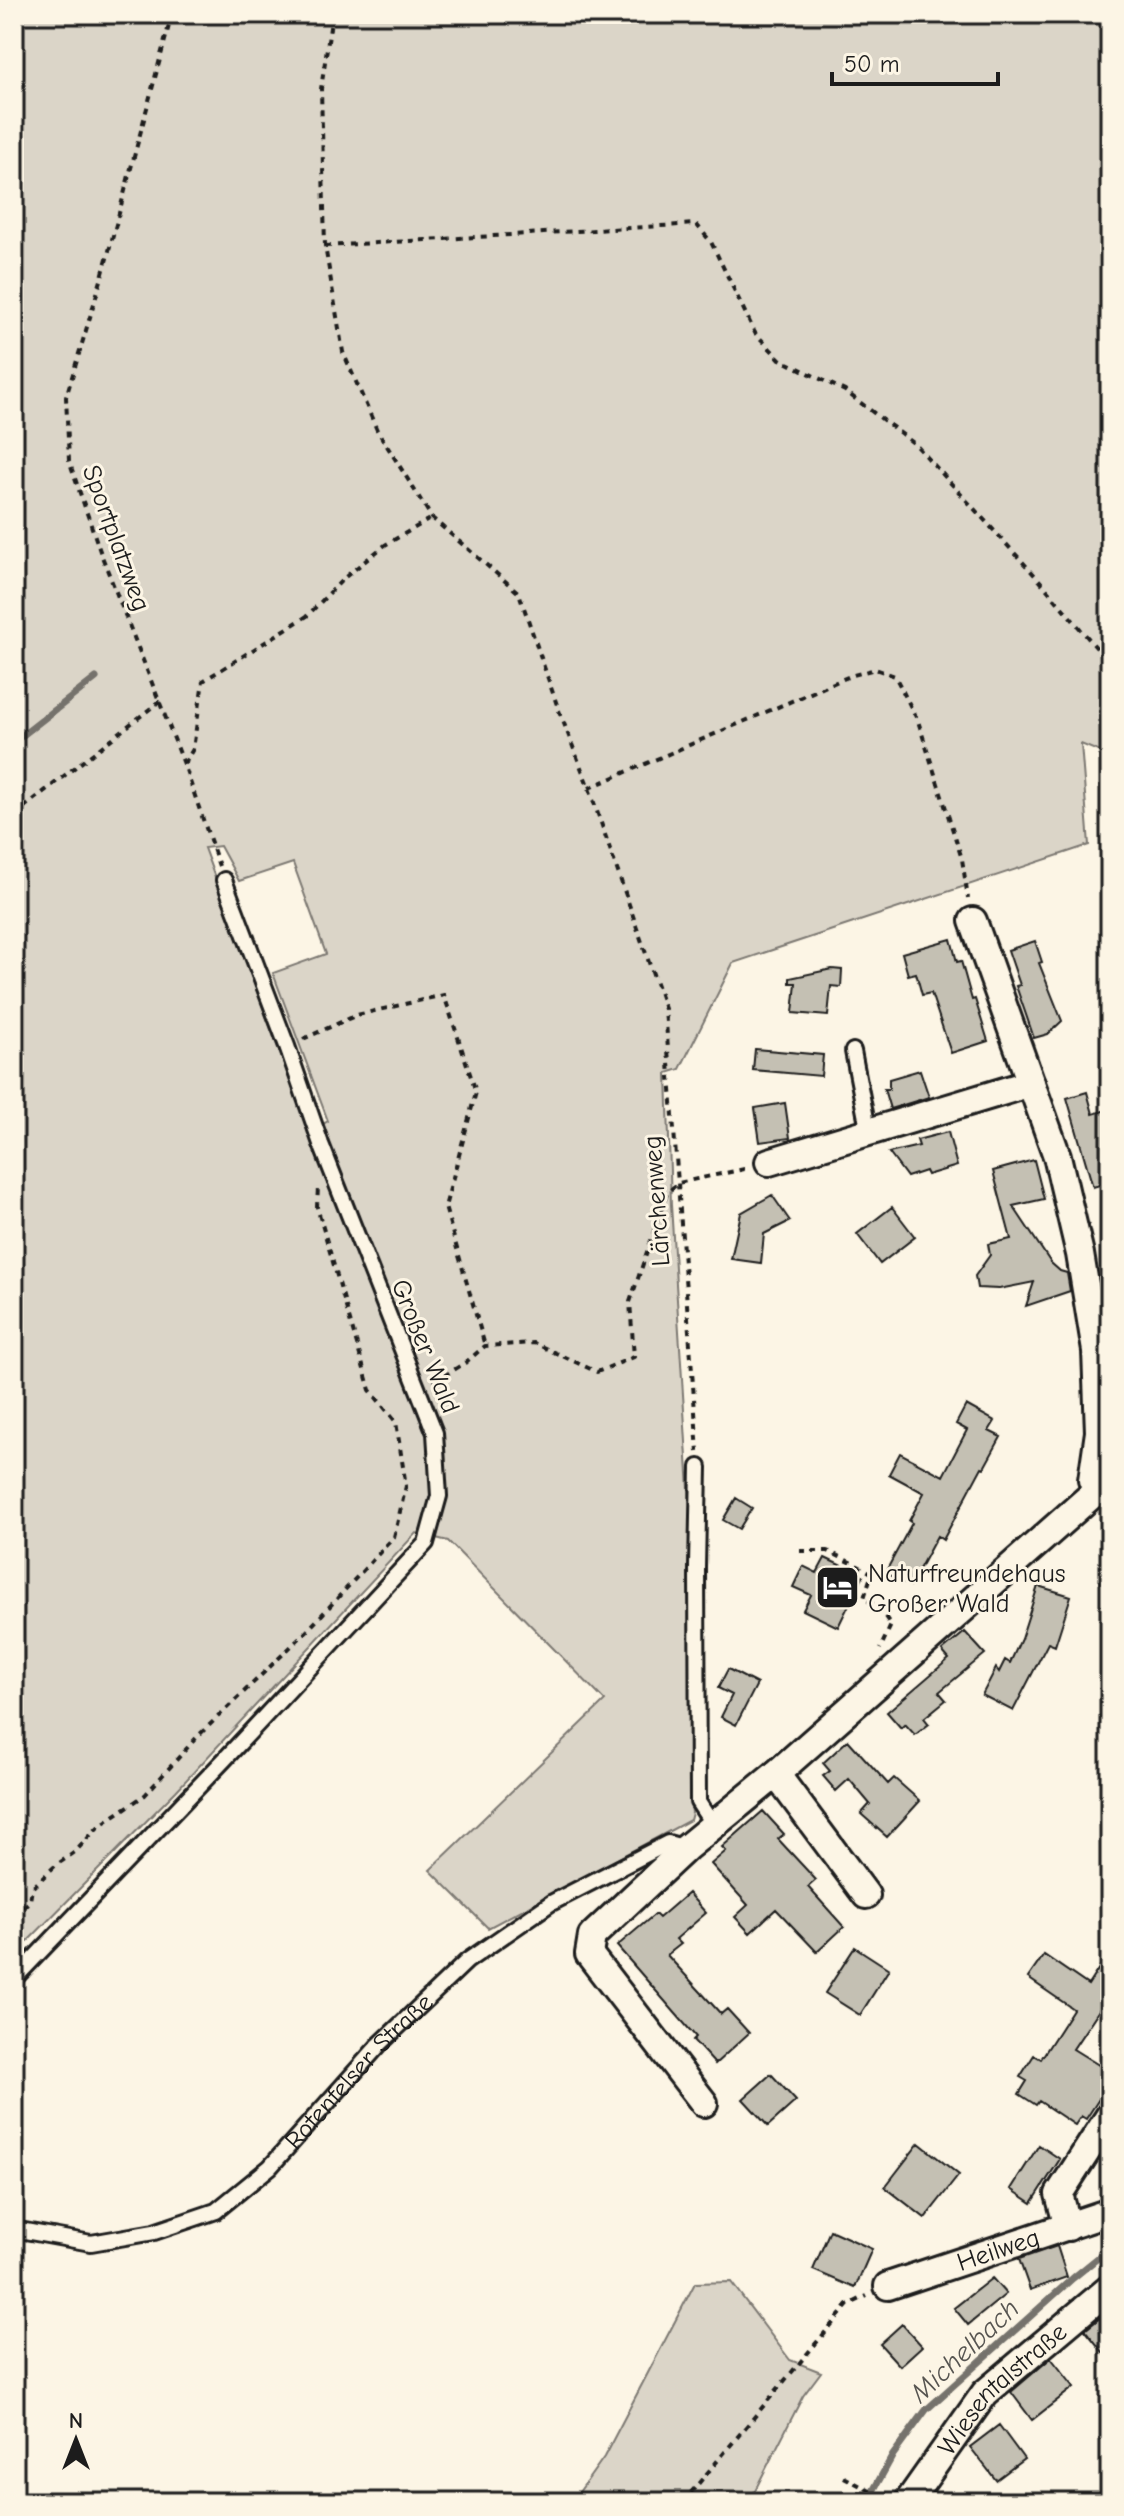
<svg xmlns="http://www.w3.org/2000/svg" width="1124" height="2516" viewBox="0 0 1124 2516" font-family="'Comic Neue',sans-serif">
  <style>
    .green { fill: #dbd5c8; stroke: #7c7872; stroke-width: 2; fill-rule: evenodd }
    .lines { fill: none; stroke-linecap: round; stroke-linejoin: round }
    .stream { stroke: #75726c; stroke-width: 7 }
    .building { fill: #c4c0b3; stroke: #1c1c1c; stroke-width: 2 }
    .lane-casing { stroke: #1c1c1c; stroke-width: 20 }
    .street-casing { stroke: #1c1c1c; stroke-width: 32 }
    .path { stroke: #1c1c1c; stroke-width: 4; stroke-dasharray: 6 6; stroke-linecap: butt }
    .lane { stroke: #fcf5e5; stroke-width: 14 }
    .street { stroke: #fcf5e5; stroke-width: 26 }
    .labels { text-anchor: middle; stroke-width: 6; stroke-linejoin: round; paint-order: stroke }
    .street-label { font-size: 26px; fill: #1c1c1c; stroke: #fcf5e5 }
    .poi-label { font-size: 26px; fill: #1c1c1c; stroke: #fcf5e5; text-anchor: start }
    .water-label { font-size: 28px; font-style: italic; fill: #575551; stroke: #fcf5e5 }
  </style>
  <rect width="100%" height="100%" fill="#fcf5e5"/>
  <filter id="ink" filterUnits="userSpaceOnUse"><feTurbulence type="fractalNoise" baseFrequency=".0125" numOctaves="2"/><feDisplacementMap in="SourceGraphic" scale="16" xChannelSelector="R" yChannelSelector="G"/><feConvolveMatrix kernelMatrix="1 2 1 2 8 2 1 2 1" color-interpolation-filters="sRGB"/></filter>
  <g filter="url(#ink)">
    <path class="green" d="M14,14H1110V756L1081,744L1089,845L733,963L680,1069L667,1073L671,1205L690,1505L689,1786L692,1813L690,1820L488,1928L430,1870L605,1701L448,1541L416,1533L176,1791L14,1955ZM220,846L239,881L293,863L326,954L273,973L328,1121L309,1132L204,848Z
      M731,2282L790,2360L821,2372L803,2396L749,2502H572L604,2457L695,2283Z"/>
    <g class="lines">
      <path class="stream" d="M14,742L96,678
        M867,2502L893,2455L926,2410L1073,2278L1110,2248"/>
    </g>
    <path class="building" d="M951,939L957,962L961,961L972,1000L975,999L988,1041L951,1053L931,993L922,995L916,973L908,975L902,953Z
      M1035,941L1042,962L1039,963L1062,1021L1048,1034L1034,1038L1016,986L1020,985L1008,950Z
      M832,969L842,970L841,987L831,986L828,1016L793,1013L796,983H790V978Z
      M755,1049L823,1055L821,1076L753,1070Z
      M920,1070L929,1097L890,1109L884,1089H889V1079Z
      M1087,1092L1093,1114L1110,1109V1182L1093,1187L1067,1098Z
      M785,1103L790,1138L760,1142L755,1108Z
      M948,1132L957,1166L927,1175L925,1171L907,1177L889,1153L919,1146L917,1140Z
      M1034,1160L1044,1199L1013,1206L1051,1263L1060,1271L1067,1273L1070,1291L1026,1306L1034,1282L999,1289L977,1288L975,1276L990,1255L988,1244L1011,1239L993,1171Z
      M772,1195L790,1221L764,1234L761,1263L731,1259L741,1213Z
      M892,1207L915,1237L880,1264L857,1234Z
      M966,1405L995,1421L989,1431L1001,1437L984,1468L982,1467L943,1540L937,1536L910,1586L885,1573L912,1523L909,1521L924,1493L889,1474L900,1453L943,1476L967,1430L956,1424Z
      M736,1498L752,1508L739,1529L723,1520Z
      M825,1558L863,1576L838,1627L803,1610L811,1595L793,1587L803,1566L817,1573Z
      M1038,1586L1071,1596L1055,1646L1048,1643L1013,1711L982,1695L996,1668L999,1672L1005,1660L1010,1663L1021,1639Z
      M965,1632L985,1654L939,1692L946,1700L924,1718L929,1724L915,1735L905,1724L901,1728L887,1712L949,1659L942,1651Z
      M728,1669L757,1684L736,1725L721,1717L732,1695L718,1688Z
      M848,1740L888,1784L894,1778L920,1801L887,1837L861,1814L870,1804L849,1779L836,1791L823,1776L830,1771L823,1763Z
      M763,1811L784,1834L778,1839L816,1880L808,1887L844,1927L817,1952L776,1909L750,1933L735,1917L748,1905L711,1864L726,1851L722,1847Z
      M688,1893L706,1913L676,1939L681,1944L667,1955L721,2014L727,2009L749,2033L715,2064L693,2040L696,2037L617,1946L655,1914L659,1918Z
      M855,1947L889,1969L860,2015L825,1993Z
      M1110,1951V2012L1101,2007L1073,2049L1110,2072V2082L1086,2119L1081,2116L1075,2125L1039,2101L1036,2105L1019,2094L1027,2081L1020,2077L1034,2055L1041,2059L1073,2009L1028,1978L1044,1955L1088,1985Z
      M771,2074L796,2101L768,2126L743,2099Z
      M919,2143L959,2175L925,2218L885,2187Z
      M1039,2145L1060,2159L1032,2203L1011,2189Z
      M830,2230L872,2249L855,2288L813,2270Z
      M1057,2246L1067,2277L1030,2290L1019,2259Z
      M992,2278L1006,2294L968,2325L954,2308Z
      M1110,2310V2361L1085,2330Z
      M902,2324L922,2346L900,2366L880,2344Z
      M1051,2358L1074,2387L1032,2420L1011,2392Z
      M999,2425L1024,2459L996,2480L970,2447Z"/>
    <g class="lines">
      <defs>
        <g id="lane">
          <path d="M853,1051L869,1134"/>
          <path d="M699,1467L697,1567L698,1802L713,1825"/>
          <path d="M14,1979L224,1760L426,1543L439,1496L435,1433L321,1144L287,1046L224,880"/>
          <path id="s1" d="M14,2229L91,2243L154,2232L216,2211L270,2167L379,2045L467,1961L551,1903L668,1843L686,1848"/>
        </g>
        <g id="street">
          <path d="M973,921L1057,1156L1080,1254L1096,1351L1099,1432L1092,1480L1097,1492"/>
          <path d="M769,1162L1031,1083"/>
          <path d="M776,1774L866,1895"/>
          <path d="M704,2103L589,1954L592,1936L686,1848L776,1774L1110,1479"/>
          <path d="M1068,2227L1059,2194L1110,2115"/>
          <path id="s2" d="M888,2286L1110,2212"/>
          <path id="s3" d="M908,2502L985,2393L1110,2288"/>
        </g>
      </defs>
      <use href="#lane" class="lane-casing"/>
      <use href="#street" class="street-casing"/>
      <path class="path" d="M172,14L102,277L66,397L69,461L101,554L184,764L219,866
        M332,14L321,89L325,246L343,352L377,430L432,518L519,593L558,708L589,788L665,1009L698,1452
        M325,246L696,224L711,242L755,333L780,359L845,391L916,445L1040,581L1110,664
        M184,764L193,749L203,681L307,616L344,578L385,545L432,518
        M589,788L850,676L875,669L895,676L918,721L962,859L968,898
        M14,815L160,701
        M303,1039L357,1015L444,995L476,1092L445,1207L485,1346
        M434,1382L465,1363L485,1346L534,1343L597,1372L634,1357L630,1302L667,1193L678,1183L749,1168
        M800,1551H828L872,1573L864,1598L878,1607L891,1625L880,1649
        M14,1915L30,1901L32,1888L55,1866L75,1852L99,1826L145,1795L197,1737L305,1633L394,1537L406,1486L396,1422L370,1390L317,1207L318,1187
        M844,2477L885,2499
        M683,2502L848,2305L867,2296
        M1094,2502L1110,2483"/>
      <use href="#lane" class="lane"/>
      <use href="#street" class="street"/>
    </g>
  </g>
  <defs>
    <symbol id="hotel-square" viewBox="-11 -11 22 22"><rect x="-9" y="-9" width="18" height="18" rx="4" fill="#1c1c1c" stroke="#fcf5e5"/><path d="M-6-4.5h1.5V1H6V5H4.5V3h-9V5H-6ZM-4 0a1.8 1.8 0 1 1 3.6 0ZM.5 0V-2.5h3Q6-2.5 6 0Z" fill="#fff"/></symbol>
  </defs>
  <g fill-rule="evenodd">
    <use href="#hotel-square" x="812" y="1562" width="51" height="51"/>
  </g>
  <g class="labels">
    <g class="street-label">
      <text transform="translate(117 538) rotate(70)" y="9">Sportplatzweg</text>
      <text transform="translate(656 1201) rotate(-94)" y="9">Lärchenweg</text>
      <text transform="translate(426 1346) rotate(68)" y="9">Großer Wald</text>
      <text dy="9" stroke="none"><textPath href="#s1" startOffset="408">Rotenfelser Straße</textPath></text>
      <text dy="9" stroke="none"><textPath href="#s2" startOffset="116">Heilweg</textPath></text>
      <text dy="9" stroke="none"><textPath href="#s3" startOffset="148">Wiesentalstraße</textPath></text>
    </g>
    <g class="poi-label">
      <text x="868" y="1582">Naturfreundehaus<tspan x="868" dy="30">Großer Wald</tspan></text>
    </g>
    <g class="water-label">
      <text transform="translate(964 2350) rotate(-43)" y="10">Michelbach</text>
    </g>
  </g>
  <rect width="1124" height="2516" fill="none" stroke="#fcf5e5" stroke-width="48"/>
  <rect x="24" y="24" width="1076" height="2468" fill="none" stroke="#1c1c1c" stroke-width="3" filter="url(#ink)"/>
  <g transform="translate(76 2440)" stroke="#fcf5e5" stroke-width="6" paint-order="stroke">
  <path d="M0-6L14 30L0 20L-14 30Z" fill="#1c1c1c"/>
  <text y="-12" font-size="22" font-weight="bold" text-anchor="middle" fill="#1c1c1c">N</text>
  </g>
  <path d="M832 72v12h166v-12" fill="none" stroke="#1c1c1c" stroke-width="4"/>
  <text x="844" y="72" font-size="24" fill="#1c1c1c" stroke="#fcf5e5" stroke-width="6" paint-order="stroke">50 m</text>
</svg>
